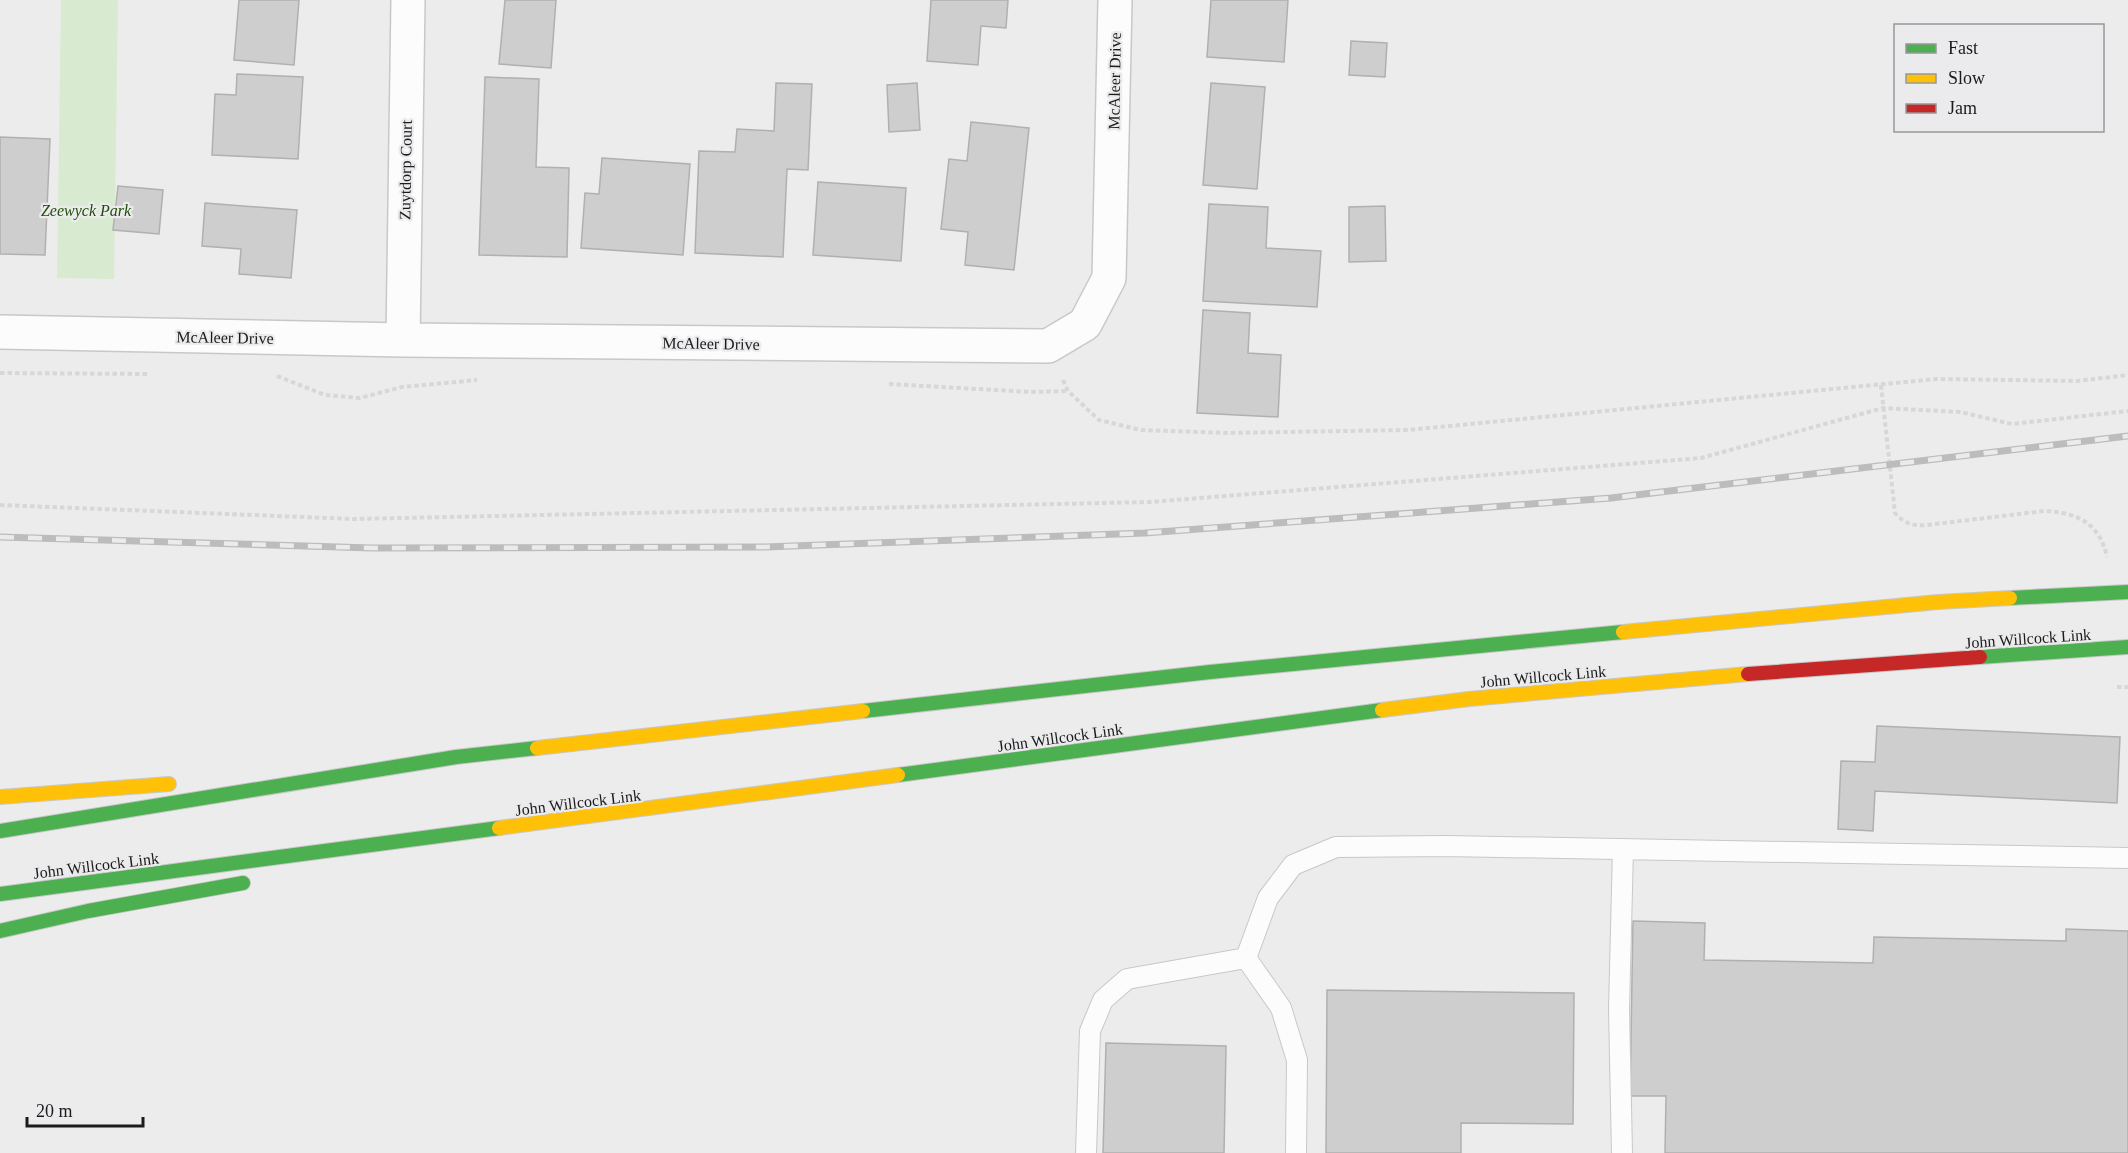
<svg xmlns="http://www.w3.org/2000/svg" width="2128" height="1153" viewBox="0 0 2128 1153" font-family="Georgia,serif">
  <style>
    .green { fill: #d8ebd0 }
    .building { fill: #cecece; stroke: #b0b0b0; stroke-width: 1.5 }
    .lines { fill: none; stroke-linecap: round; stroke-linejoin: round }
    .lane-casing { stroke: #c8c8c8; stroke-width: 22 }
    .street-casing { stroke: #c8c8c8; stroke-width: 36 }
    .fast-casing { stroke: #c8c8c8; stroke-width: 16 }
    .slow-casing { stroke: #c8c8c8; stroke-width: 16 }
    .jam-casing { stroke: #c8c8c8; stroke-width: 16 }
    .path { stroke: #d7d7d7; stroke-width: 4; stroke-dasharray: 4.5 3; stroke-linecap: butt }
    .lane { stroke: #fcfcfc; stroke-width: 20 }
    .street { stroke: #fcfcfc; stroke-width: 33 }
    .fast { stroke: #4caf50; stroke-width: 14 }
    .slow { stroke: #ffc107; stroke-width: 14 }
    .jam { stroke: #c62828; stroke-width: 14 }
    .rail-casing { stroke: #bcbcbd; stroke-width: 7 }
    .rail { stroke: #ebebed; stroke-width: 4.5; stroke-dasharray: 14; stroke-linecap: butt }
    .labels { text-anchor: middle; stroke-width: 4.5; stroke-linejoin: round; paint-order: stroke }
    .street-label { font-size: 16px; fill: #1b1b1b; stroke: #ebebed }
    .park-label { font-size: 16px; font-style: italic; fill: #204e06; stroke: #ebebed }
  </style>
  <rect width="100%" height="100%" fill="#ececec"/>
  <path class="green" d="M61,0H118L114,279L57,278Z"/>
  <path class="building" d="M239,0H299L294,65L234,60Z
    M505,0H556L551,68L499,64Z
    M931,0H1008L1006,28L981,26L978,65L927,61Z
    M1211,0H1288L1284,62L1207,57Z
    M1351,41L1387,43L1385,77L1349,75Z
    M237,74L303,77L298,159L212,155L215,94L236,95Z
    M485,77L539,79L536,167L569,168L567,257L479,255Z
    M776,83L812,84L808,170L787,169L783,257L695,253L699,151L735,152L737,129L774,131Z
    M917,83L920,130L889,132L887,85Z
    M1211,83L1265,87L1257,189L1203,185Z
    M971,122L1029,128L1014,270L965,265L968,232L941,229L949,159L967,161Z
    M0,137L50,139L45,255L0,254Z
    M602,158L690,164L683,255L581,248L585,193L599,194Z
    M818,182L906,188L901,261L813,255Z
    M118,186L163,190L159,234L113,230Z
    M205,203L297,210L291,278L239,274L241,249L202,246Z
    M1209,204L1268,207L1266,248L1321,251L1317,307L1203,301Z
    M1385,206L1386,261L1349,262V207Z
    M1203,310L1250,313L1248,353L1281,355L1278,417L1197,413Z
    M1877,726L2120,737L2117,803L1875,791L1873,831L1838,829L1841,761L1875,762Z
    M1633,921L1705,923L1704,960L1873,963L1874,937L2066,941V929L2128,931V1153H1665L1666,1096H1630Z
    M1327,990L1574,993L1573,1124L1461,1123V1153H1326Z
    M1106,1043L1226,1046L1224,1153H1103Z"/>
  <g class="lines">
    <defs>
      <path id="lane" d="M1246,958L1281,1008L1297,1060L1296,1153
        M1086,1153L1090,1031L1103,1000L1127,979L1246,958L1268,898L1293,865L1336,847L1446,846L2128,858
        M1622,1153L1619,1009L1623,849"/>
      <path id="street" d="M0,332L403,340L1048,346L1085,324L1109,278L1115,0
        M403,340L408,0"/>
      <path id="fast" d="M2010,598L2128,592
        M1980,657L2128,647
        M863,711L1210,672L1623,632
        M898,775L1382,710
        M0,831L456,757L537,748
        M0,894L499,828
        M0,931L88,911L243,883"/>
      <path id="slow" d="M1623,632L1938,602L2010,598
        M1382,710L1469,699L1748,674
        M537,748L863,711
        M0,797L169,784
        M499,828L898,775"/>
      <path id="jam" d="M1748,674L1980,657"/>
    </defs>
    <use href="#lane" class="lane-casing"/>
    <use href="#street" class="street-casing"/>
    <use href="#fast" class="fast-casing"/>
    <use href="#slow" class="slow-casing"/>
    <use href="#jam" class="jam-casing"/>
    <path class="path" d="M0,373L149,374
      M277,376L325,395L360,398L402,387L477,380
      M1063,380L1068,391L1099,420L1141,430L1227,433L1408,430L1936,379L2078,381L2128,375
      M889,384L1031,392L1068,391
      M1881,385L1895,513C1905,524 1913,526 1927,525L2044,511C2076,512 2100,523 2107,557
      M0,505L354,519L1150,502L1701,458L1883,408L1960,412L2012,424L2128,411
      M2117,687H2128"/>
    <use href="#lane" class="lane"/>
    <use href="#street" class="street"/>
    <use href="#fast" class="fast"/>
    <use href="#slow" class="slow"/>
    <use href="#jam" class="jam"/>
    <defs>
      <path id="rail" d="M0,537L372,548L765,547L1145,533L1611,498L2128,436"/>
    </defs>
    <use href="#rail" class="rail-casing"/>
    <use href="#rail" class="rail"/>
  </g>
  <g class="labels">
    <g class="street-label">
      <text transform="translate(1114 81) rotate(-89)" y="6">McAleer Drive</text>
      <text transform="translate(405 170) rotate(-89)" y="6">Zuytdorp Court</text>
      <text transform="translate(225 337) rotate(1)" y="6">McAleer Drive</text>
      <text transform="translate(711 343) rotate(1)" y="6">McAleer Drive</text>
      <text transform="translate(2028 638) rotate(-4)" y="6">John Willcock Link</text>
      <text transform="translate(1543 676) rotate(-5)" y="6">John Willcock Link</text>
      <text transform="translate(1060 737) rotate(-8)" y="6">John Willcock Link</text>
      <text transform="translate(578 802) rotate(-7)" y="6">John Willcock Link</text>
      <text transform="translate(96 865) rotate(-7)" y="6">John Willcock Link</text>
    </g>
    <g class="park-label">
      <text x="86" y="216">Zeewyck Park</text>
    </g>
  </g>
  <rect x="1894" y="24" width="210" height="108" fill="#ebebed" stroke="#989899" stroke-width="1.5"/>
  <rect x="1906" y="44" width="30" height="9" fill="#4caf50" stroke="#989899" stroke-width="1.5"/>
  <text x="1948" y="54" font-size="18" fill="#1b1b1b">Fast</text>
  <rect x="1906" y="74" width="30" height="9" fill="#ffc107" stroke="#989899" stroke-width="1.5"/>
  <text x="1948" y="84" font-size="18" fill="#1b1b1b">Slow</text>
  <rect x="1906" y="104" width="30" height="9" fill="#c62828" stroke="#989899" stroke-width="1.5"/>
  <text x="1948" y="114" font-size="18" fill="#1b1b1b">Jam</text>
  <path d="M27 1117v9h116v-9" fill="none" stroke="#1b1b1b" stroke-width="3"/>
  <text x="36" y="1117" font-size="18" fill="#1b1b1b" stroke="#ebebed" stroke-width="4.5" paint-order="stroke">20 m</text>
</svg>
